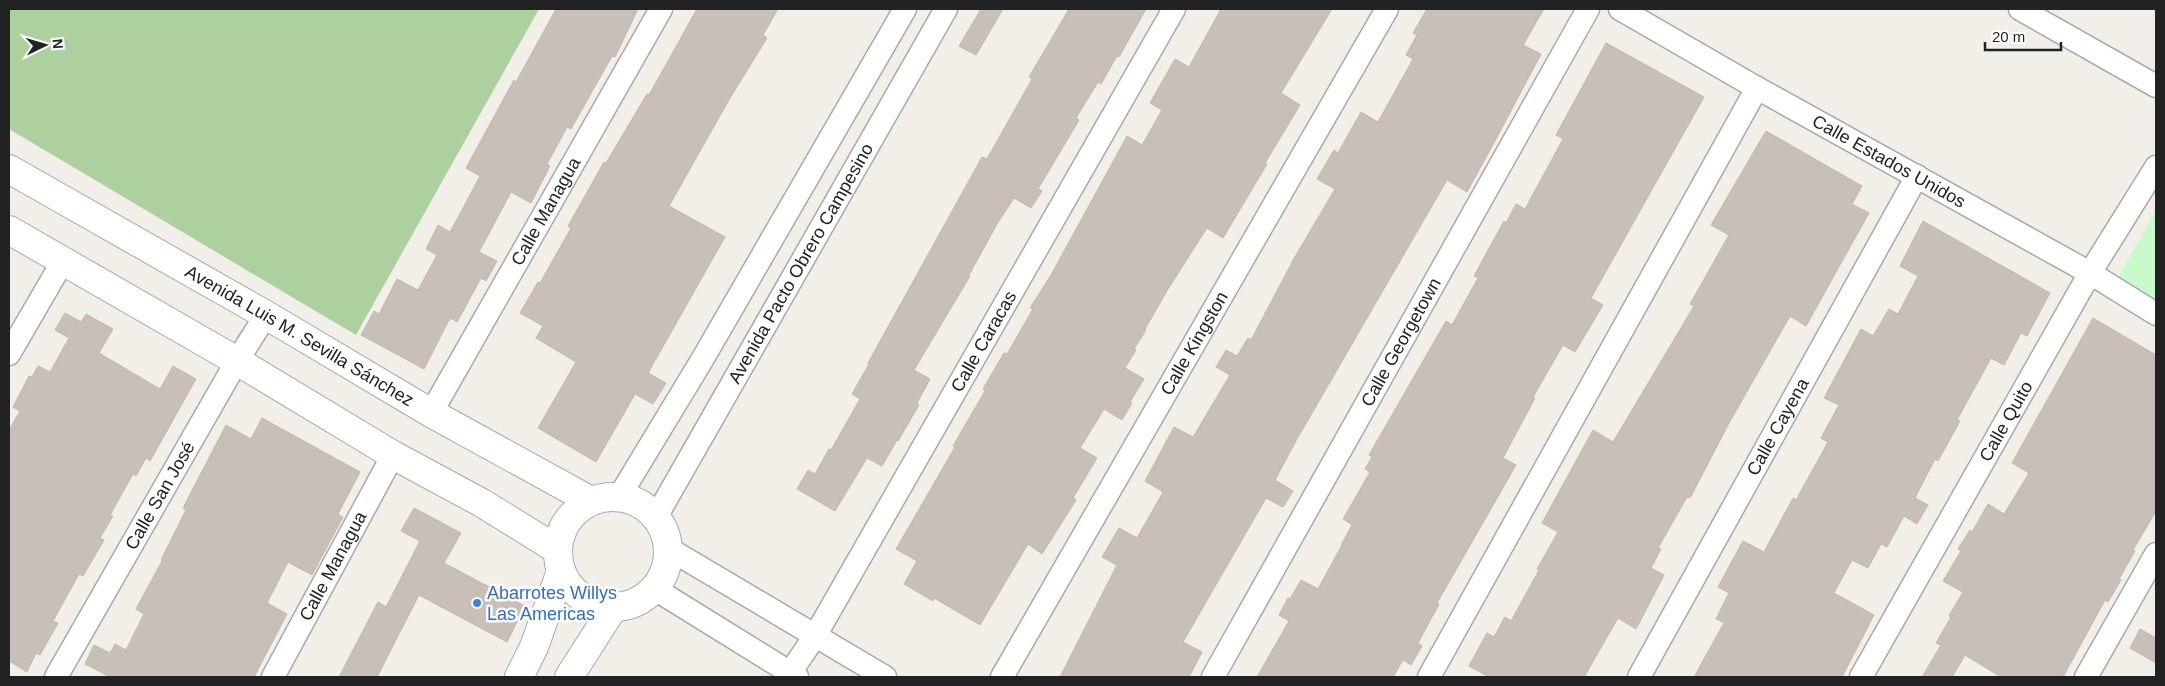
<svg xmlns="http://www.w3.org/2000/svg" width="2165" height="686" viewBox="0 0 2165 686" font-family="Arial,sans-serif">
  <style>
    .forest { fill: #add19e }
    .park { fill: #c8facc }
    .building { fill: #c7bfb8; stroke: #c4b6ab }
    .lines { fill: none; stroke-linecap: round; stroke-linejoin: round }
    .minor-casing { stroke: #a9a9a9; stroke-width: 25 }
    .tertiary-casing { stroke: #a9a9a9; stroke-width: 30 }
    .minor { stroke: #fff; stroke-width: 22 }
    .tertiary { stroke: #fff; stroke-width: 28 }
    .shop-dot { fill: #3f7fe0; stroke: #fff; stroke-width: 2 }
    .labels { text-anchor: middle; stroke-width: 5; stroke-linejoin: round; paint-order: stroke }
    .street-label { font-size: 18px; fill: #222; stroke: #fff }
    .shop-label { font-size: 18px; fill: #366cbe; stroke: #fff; text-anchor: start }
  </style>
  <rect width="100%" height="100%" fill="#f2efe9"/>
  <path class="forest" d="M9,9H539L356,335L9,129Z"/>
  <path class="park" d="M2156,210V300L2118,278Z"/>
  <path class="building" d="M556,9H638L615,57L612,56L571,129L567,127L547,164L550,166L531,203L511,192L479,252L497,261L486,281L481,278L457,322L450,318L424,369L361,335L374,311L379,314L397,279L418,290L437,255L426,249L438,225L450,232L462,210L480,176L466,168L514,80L516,82Z
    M697,9H778L763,35L767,38L730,98L669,206L725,237L648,373L666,383L653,404L635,394L596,462L538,428L576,362L536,338L543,326L520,313L538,282L540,283L571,228L568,226L604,162L606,163L647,94L649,95Z
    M981,9H1003L976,55L959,46Z
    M1069,9H1146L1119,57L1117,56L1101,84L1098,82L1076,118L1079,120L1038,189L1042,191L1031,208L1014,198L997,224L969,275L970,276L914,370L930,379L917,403L919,405L898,441L897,440L882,466L867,458L835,511L797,489L808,470L815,474L829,449L831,450L860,399L852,394L869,364L868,363L982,157L987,159L1032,79L1029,77Z
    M1221,9H1332L1281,93L1300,105L1265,163L1267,164L1223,238L1207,228L1168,289L1145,329L1146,330L1134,349L1136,350L1125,368L1144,379L1130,402L1132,403L1122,420L1104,409L1080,448L1097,458L1073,498L1076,500L1042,554L1028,544L980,625L934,598L933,601L904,584L917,561L896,549L955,447L953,446L985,391L983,389L1004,353L1007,354L1033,309L1030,308L1051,275L1127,136L1142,145L1162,110L1150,103L1175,59L1189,67Z
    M1427,9H1544L1523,45L1541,54L1496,139L1467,192L1447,180L1297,439L1275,480L1293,491L1283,507L1266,498L1183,642L1202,652L1189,677H1060L1117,565L1102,557L1119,528L1137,538L1163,492L1145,481L1174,427L1193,437L1230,375L1216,367L1226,350L1237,356L1248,338L1251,340L1296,255L1335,189L1317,179L1334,150L1338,153L1361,112L1378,122L1413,59L1406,55L1417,35L1413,33Z
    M1606,43L1704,97L1591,298L1603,305L1575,352L1563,345L1533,397L1535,398L1503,458L1516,465L1437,603L1439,604L1418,643L1422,646L1411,665L1403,660L1393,677H1257L1289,621L1279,615L1288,598L1290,599L1301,580L1318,589L1342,545H1341L1352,525L1343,519L1370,472L1365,469L1372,457L1369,455L1446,321L1452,325L1478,278L1474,276L1504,221L1506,223L1516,204L1525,209L1563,139L1556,135Z
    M1766,131L1862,186L1852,204L1869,213L1806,326L1790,316L1728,425L1690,498L1687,497L1658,548L1661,549L1651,568L1664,575L1636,629L1618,618L1584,677H1489L1469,666L1487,633L1494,637L1505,617L1511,621L1539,570L1537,569L1558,532L1542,523L1593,430L1613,442L1694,306L1690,304L1729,235L1711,225Z
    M1923,221L2050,293L2027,336L2021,333L2004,365L1991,358L1957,420L1960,421L1938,461L1935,459L1915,498L1928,505L1917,524L1904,516L1887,547L1881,544L1868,568L1852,560L1834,593L1874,615L1842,677H1694L1724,623L1716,619L1729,593L1718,587L1743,541L1764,552L1793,498L1796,500L1828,442L1821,438L1839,405L1824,398L1861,329L1873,336L1889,309L1898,314L1918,276L1900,266Z
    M65,313L81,322L86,314L113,329L99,353L160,389L173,366L196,379L150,461L146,458L136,476L133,474L110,515L113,516L100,538L104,540L83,576L79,574L53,621L58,623L40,655L36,653L27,672L9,661V430L20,411L13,407L29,376L32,377L38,366L50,372L69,338L55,330Z
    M2093,318L2156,355V511L2133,550L2135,551L2119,579L2121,580L2108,602L2105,600L2063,677H2001L1965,655L1952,677H1922L1941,645L1936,643L1951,617L1949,616L1963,592L1943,581L1961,551L1958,549L1970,530L1972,532L1988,504L2004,514L2029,473L2012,463Z
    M262,418L360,472L338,514L343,517L312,575L288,562L267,603L287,614L254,677H110L85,664L94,645L110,653L115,644L126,650L144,614L136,609L162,561L161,560L186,510L183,508L226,425L251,439Z
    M414,508L461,533L444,563L525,606L507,642L419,595L377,677H339L378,602L386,607L420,541L401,531Z
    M2140,629L2156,638V663L2130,648Z"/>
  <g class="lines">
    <defs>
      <g id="minor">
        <path id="s1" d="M1620,9L1757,88L2090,273L2156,314"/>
        <path d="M2020,9L2156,86"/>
        <path d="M9,354L63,261"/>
        <path id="s2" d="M431,413L661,9"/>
        <path d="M619,497L702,360L905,9"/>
        <path id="s3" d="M656,517L946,9"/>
        <path d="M669,549L885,677"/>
        <path d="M655,589L797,677"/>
        <path id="s4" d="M790,673L815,636L1174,9"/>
        <path id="s5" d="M56,677L237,361L266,315"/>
        <path id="s6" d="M273,677L393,455"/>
        <path id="s7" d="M1002,677L1387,9"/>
        <path id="s8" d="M1213,677L1588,9"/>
        <path d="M1429,677L1757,88"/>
        <path id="s9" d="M1639,677L1917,176"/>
        <path id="s10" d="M1861,677L2090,273L2156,167"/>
        <path d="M2086,677L2156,554"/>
      </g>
      <g id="tertiary">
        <path id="s11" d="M9,169L266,315L431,413L591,501"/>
        <path d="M9,230L237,361L393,455L482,503L558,550"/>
        <circle cx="613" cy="552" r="55"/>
        <path d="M519,677L534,647L561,571"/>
        <path d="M569,677L613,608"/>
      </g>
    </defs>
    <use href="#minor" class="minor-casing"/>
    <use href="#tertiary" class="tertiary-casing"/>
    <use href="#minor" class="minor"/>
    <use href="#tertiary" class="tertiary"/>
  </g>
  <circle class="shop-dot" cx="477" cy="603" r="5"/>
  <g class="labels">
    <g class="street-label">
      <text dy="6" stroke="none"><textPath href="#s1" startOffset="309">Calle Estados Unidos</textPath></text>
      <text dy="6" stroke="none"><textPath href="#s2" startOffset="232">Calle Managua</textPath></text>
      <text dy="6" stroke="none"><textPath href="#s3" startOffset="292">Avenida Pacto Obrero Campesino</textPath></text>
      <text dy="6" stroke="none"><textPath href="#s11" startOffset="335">Avenida Luis M. Sevilla Sánchez</textPath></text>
      <text dy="6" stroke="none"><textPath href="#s4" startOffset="384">Calle Caracas</textPath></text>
      <text dy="6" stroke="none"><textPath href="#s7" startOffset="385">Calle Kingston</textPath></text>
      <text dy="6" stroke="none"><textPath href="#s8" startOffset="384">Calle Georgetown</textPath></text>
      <text dy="6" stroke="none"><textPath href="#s10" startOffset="294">Calle Quito</textPath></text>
      <text dy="6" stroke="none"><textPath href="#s9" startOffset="286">Calle Cayena</textPath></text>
      <text dy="6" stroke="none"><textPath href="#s5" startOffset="209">Calle San José</textPath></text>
      <text dy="6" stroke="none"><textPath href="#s6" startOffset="126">Calle Managua</textPath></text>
    </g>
    <g class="shop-label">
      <text x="487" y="599">Abarrotes Willys<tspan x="487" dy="21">Las Americas</tspan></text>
    </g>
  </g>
  <rect width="2165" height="686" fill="none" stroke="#222222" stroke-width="20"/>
  <g transform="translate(45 45) rotate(85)" stroke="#ffffff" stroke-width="4" paint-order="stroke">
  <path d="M0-4L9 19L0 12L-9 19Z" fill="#222222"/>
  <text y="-8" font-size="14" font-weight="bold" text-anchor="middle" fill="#222222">N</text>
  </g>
  <path d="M1985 42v8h76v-8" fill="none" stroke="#222222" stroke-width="2.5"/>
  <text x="1992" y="42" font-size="15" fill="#222222" stroke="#ffffff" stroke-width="4" paint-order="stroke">20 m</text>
</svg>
